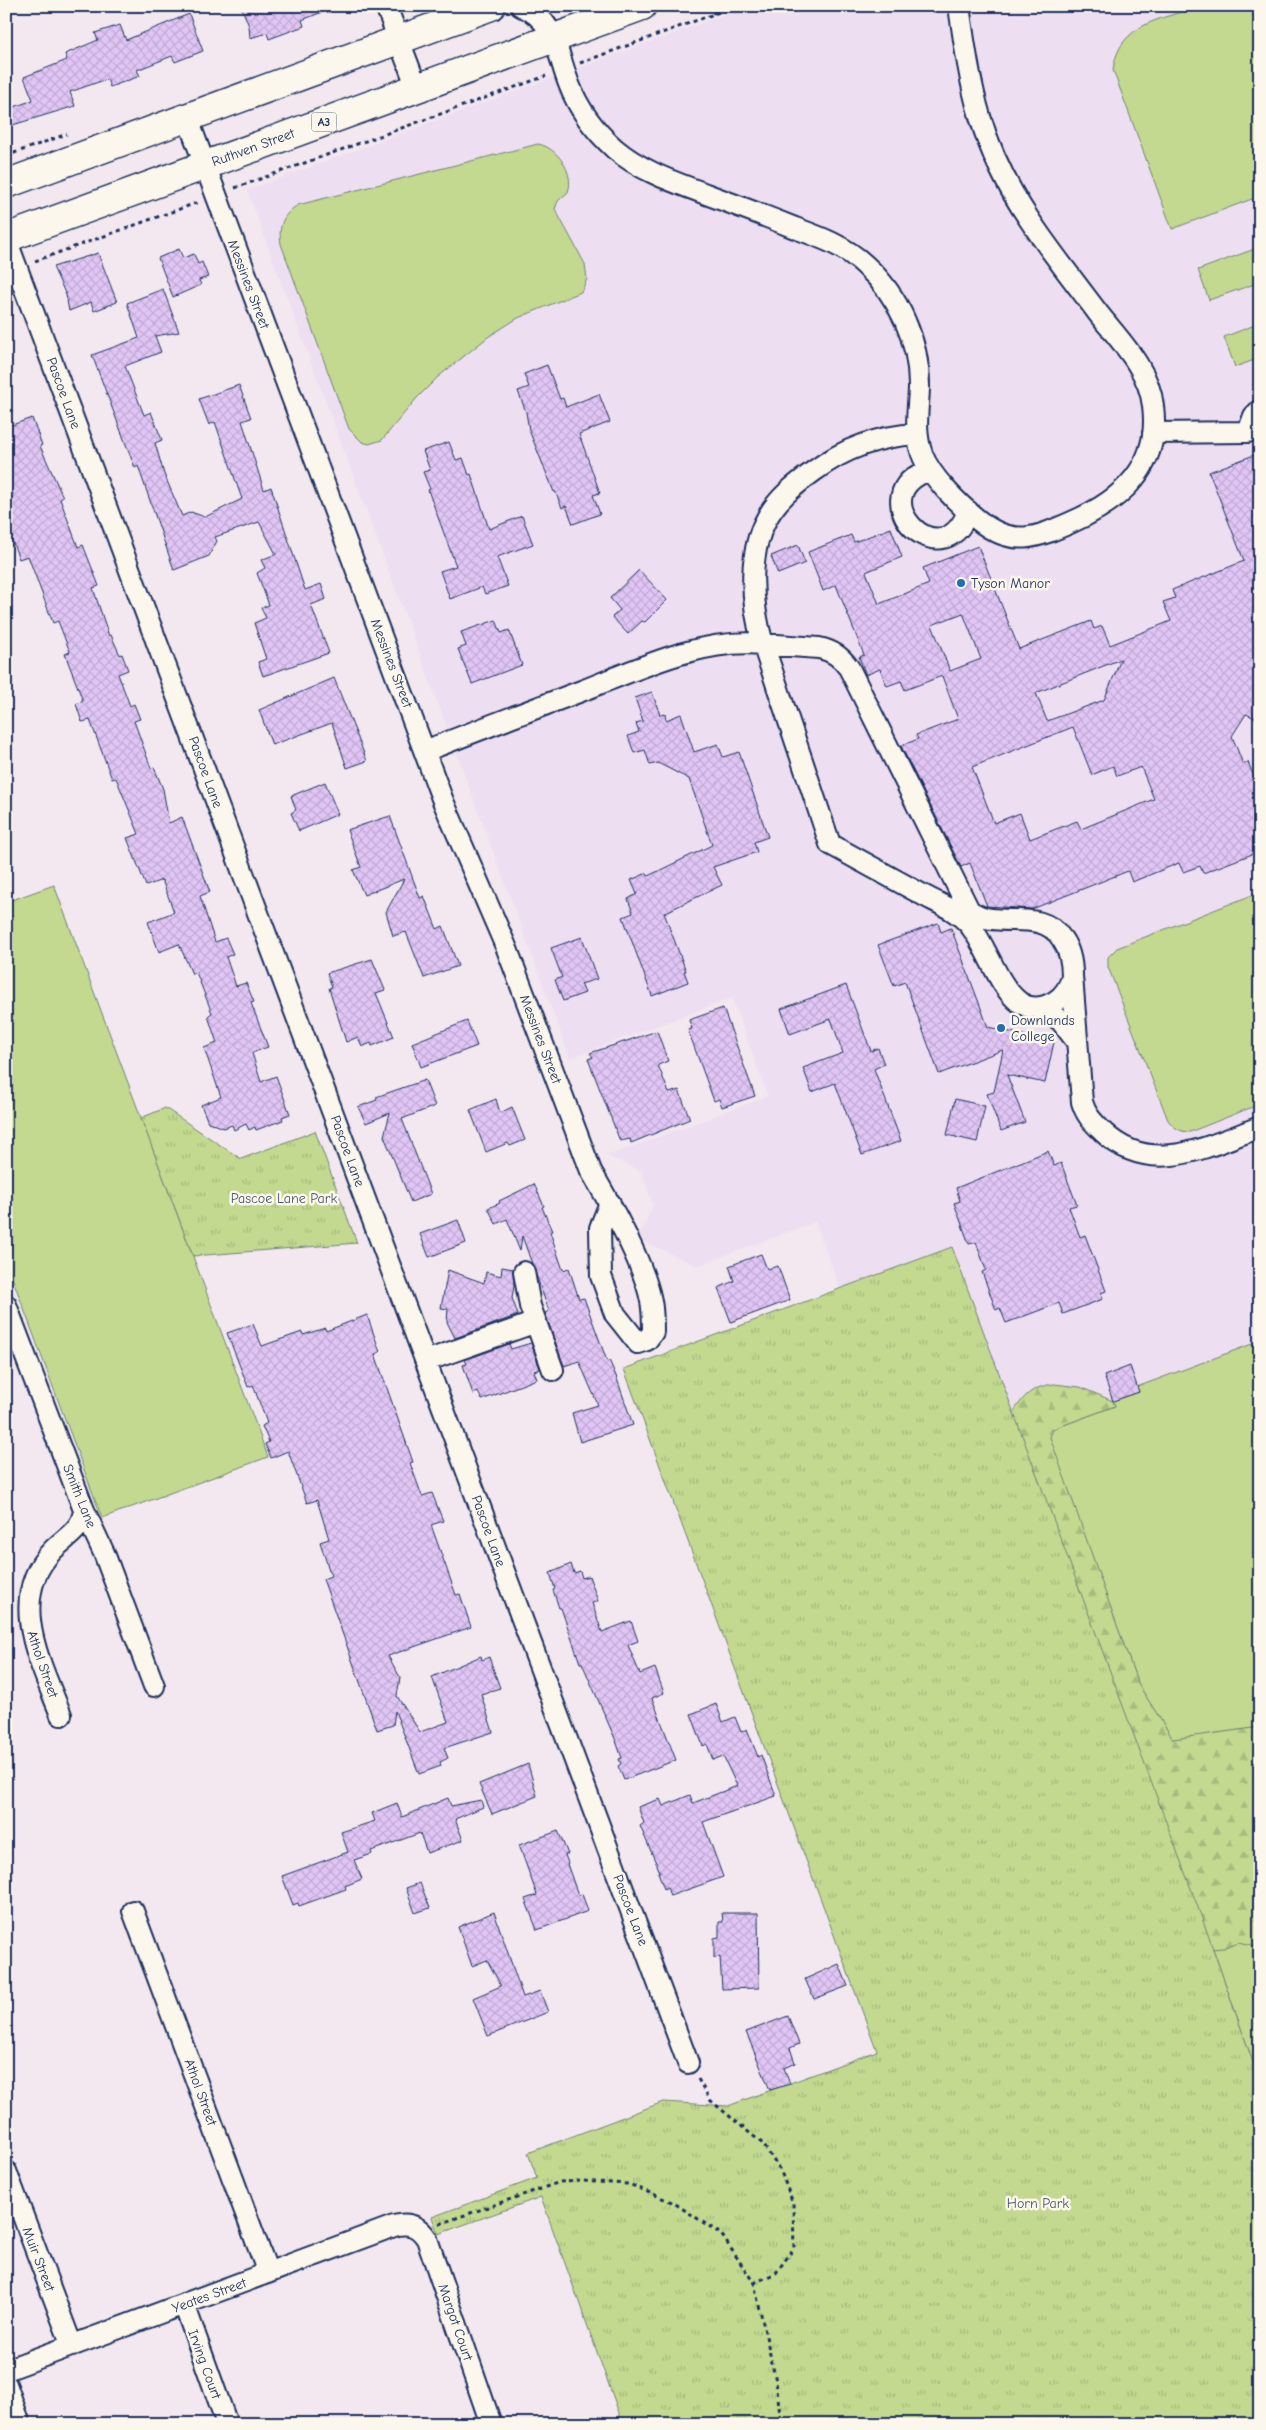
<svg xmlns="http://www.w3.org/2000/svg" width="1266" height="2430" viewBox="0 0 1266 2430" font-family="'Comic Neue',sans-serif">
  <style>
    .built { fill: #eedef1 }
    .green { fill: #c2d98f; stroke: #6e8476 }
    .forest { fill: url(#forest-firs); stroke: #6e8476 }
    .park { fill: url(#park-tufts); stroke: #6e8476 }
    .building { fill: url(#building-cross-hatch); stroke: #1b2f5e; fill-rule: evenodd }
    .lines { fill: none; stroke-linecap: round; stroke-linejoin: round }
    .minor-casing { stroke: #1b2f5e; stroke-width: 24 }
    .highway-casing { stroke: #1b2f5e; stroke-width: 31 }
    .path { stroke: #1b2f5e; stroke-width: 3; stroke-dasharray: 4 4; stroke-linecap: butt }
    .minor { stroke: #fbf7ec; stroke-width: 20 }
    .highway { stroke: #fbf7ec; stroke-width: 28 }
    .poi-dot { fill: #1f6fb2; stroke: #fbf7ec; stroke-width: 2 }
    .labels { text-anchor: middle; stroke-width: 5; stroke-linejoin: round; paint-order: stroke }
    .shield { fill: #fbf7ec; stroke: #5e6b89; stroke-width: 1 }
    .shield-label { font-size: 12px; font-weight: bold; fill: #1b2f5e }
    .street-label { font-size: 14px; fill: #1b2f5e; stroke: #fbf7ec }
    .poi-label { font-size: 14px; fill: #1b2f5e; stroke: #fbf7ec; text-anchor: start }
    .park-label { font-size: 14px; fill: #455a6a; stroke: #fbf7ec }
  </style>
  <defs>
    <pattern id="forest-firs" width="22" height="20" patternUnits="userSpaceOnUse" patternTransform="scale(1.25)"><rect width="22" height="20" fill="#c2d98f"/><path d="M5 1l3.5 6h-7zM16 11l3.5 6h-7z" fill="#a6bb7e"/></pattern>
    <pattern id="park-tufts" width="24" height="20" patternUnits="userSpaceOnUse" patternTransform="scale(1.25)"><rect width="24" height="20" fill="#c2d98f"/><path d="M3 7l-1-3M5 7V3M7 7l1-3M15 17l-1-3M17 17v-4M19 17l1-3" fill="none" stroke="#a6bb7e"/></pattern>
    <pattern id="building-cross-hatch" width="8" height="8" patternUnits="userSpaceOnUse" patternTransform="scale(1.25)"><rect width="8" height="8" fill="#e1c6f5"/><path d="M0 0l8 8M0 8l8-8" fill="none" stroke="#c0aad4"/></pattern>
  </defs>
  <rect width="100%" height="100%" fill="#f3e8ef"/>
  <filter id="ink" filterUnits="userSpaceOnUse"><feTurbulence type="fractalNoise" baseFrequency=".02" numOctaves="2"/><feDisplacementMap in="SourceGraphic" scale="10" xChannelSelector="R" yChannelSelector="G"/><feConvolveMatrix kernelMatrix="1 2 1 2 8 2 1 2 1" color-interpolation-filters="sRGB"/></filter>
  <g filter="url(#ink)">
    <path class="built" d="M747,6H1260V2082L952,1248L840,1289L815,1222L697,1266L638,1239L653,1205L641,1171L607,1156L768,1096L732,998L570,1058L247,190Z"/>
    <path class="green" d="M1201,6H1260V196L1172,229L1113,70C1119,22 1163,19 1201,6Z
      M538,144C557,147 575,173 568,192L558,201L555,209L585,264L587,279L581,292L518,318L488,337L438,377L417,398L382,440L369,444L362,442L349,429L281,244C278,226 283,214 298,205Z
      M1260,247V282L1209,300L1198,270Z
      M1260,323V358L1235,367L1224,337Z
      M54,885L268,1457L102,1518L6,1261V902Z
      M1260,892V1104L1190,1132C1180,1132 1174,1128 1168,1120L1108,967V957L1117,948Z
      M1260,1341V1727L1173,1740L1138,1684L1049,1437L1053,1429L1115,1406L1113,1401L1139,1392L1137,1387Z
      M1260,1761V2082L1206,1929Z"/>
    <path class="forest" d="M1054,1384L1080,1387L1113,1401L1115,1406L1053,1429L1050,1437L1138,1684L1173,1739L1260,1727V1947L1238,1942L1224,1948L1208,1949L1013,1413C1024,1395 1032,1387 1054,1384Z"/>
    <path class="park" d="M165,1108L241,1159L315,1131L357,1243L193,1256L141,1118Z
      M952,1247L1206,1929L1260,2082V2424H623L541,2197L438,2234L432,2217L537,2178L528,2153L663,2102L728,2106L877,2051L624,1369Z"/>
    <path class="building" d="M241,6H335V7L302,20L304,26L269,39L267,33L250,38L249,26Z
      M189,14L203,51L175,62L172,56L137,70L140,76L110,87L107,79L70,92L75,106L6,127V110L33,100L24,77L67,60L65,54L98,40L95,33L120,25L126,40Z
      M179,249L183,258L194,254L198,264L202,262L208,277L199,280L201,285L173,297L158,258Z
      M98,253L117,302L94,311L91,302L69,311L66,295L53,267Z
      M163,289L179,332L155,336L161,352L125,366L144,415L151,412L162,440L155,443L164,474L182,516L191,512L205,517L242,499L215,422L209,425L199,399L239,385L251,418L242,421L264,490L271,487L305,590L321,584L326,599L311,605L329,653L263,676L258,662L266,659L254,623L266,618L261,608L269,605L257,573L265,568L261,560L276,554L259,522L215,537L217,541L209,556L174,570L138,466L135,468L92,355L139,338L127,303Z
      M547,365L560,399L563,398L566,407L599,394L610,422L579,434L600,493L593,495L600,514L573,524L566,506L562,508L555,491L554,492L529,430L526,412L518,391L529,387L524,374Z
      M32,418L42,445L40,446L63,497L60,499L78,547L83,545L99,586L93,588L109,636L111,635L120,655L122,654L128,670L118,674L130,706L134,704L140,719L134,721L151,768L154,767L163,789L169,823L182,817L210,892L200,896L215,942L226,938L233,954L226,957L236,986L246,983L254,1002L251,1003L268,1047L252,1053L261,1082L276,1076L290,1114L282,1117L283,1120L256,1130L255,1127L249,1130L246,1124L234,1130L232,1125L224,1128L208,1122L201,1105L221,1097L204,1048L217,1043L208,1016L212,1013L196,972L192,974L179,944L159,952L148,922L174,912L162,880L146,886L127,838L139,834L116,778L112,779L90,720L82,722L76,704L83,701L65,654L70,652L58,621L53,623L28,556L19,559L6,525V427Z
      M449,442L456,460L463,458L469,475L471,474L489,529L522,516L533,544L497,557L508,586L485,594L482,587L450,599L440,571L456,566L428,490L430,489L423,472L430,470L423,451Z
      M1254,455L1260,470V605L1254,607L1260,621V720L1246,714L1232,736L1243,764L1248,762L1260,792V851L1203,873L1200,866L1183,872L1179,863L1132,882L1128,871L1032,909L987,906L970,863L961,867L901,746L918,739L916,735L958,719L942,676L905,690L901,681L887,686L880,669L866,675L859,657L864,655L836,585L823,591L808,552L851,535L854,542L891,528L902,557L866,572L879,604L929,584L923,568L978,546L1019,649L1091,621L1094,629L1102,626L1110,645L1171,621L1163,602L1175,598L1172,590L1244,561L1209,472ZM963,613L981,659L950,671L932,625ZM1121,659L1104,700L1047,721L1036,693ZM1073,727L1092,775L1113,766L1117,776L1141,767L1154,799L1081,829L1077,821L1030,839L1020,813L994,823L972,767Z
      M798,545L805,563L778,574L771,556Z
      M639,570L667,600L645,622L642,621L628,634L612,617L620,610L610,598Z
      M496,620L501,633L509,630L522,665L472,684L458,649L466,646L461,632Z
      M334,678L367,761L347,768L332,723L272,745L259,710Z
      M652,692L660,715L665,714L666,720L681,714L694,752L718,744L723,757L739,752L768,837L754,842L757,852L713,867L722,885L664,913L686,971H684L688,982L652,996L623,917L633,913L628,899L637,894L631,880L647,873L648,876L712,845L689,779L658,763L650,765L645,750L634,753L628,736L639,732L636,723L643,721L635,698Z
      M325,782L338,814L299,831L291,813L296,810L291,796Z
      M390,816L420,898L424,896L437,929L443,926L458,966L424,978L406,932L393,936L386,912L404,879L364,895L353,870L361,867L347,830Z
      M938,923L941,932L951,928L988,1027L1054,1042L1045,1083L1007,1075L1025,1122L1001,1131L987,1094L994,1092L1003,1050L939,1074L905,982L894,986L878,945Z
      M582,937L597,979L581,984L585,993L563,1001L555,980L562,977L551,948Z
      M372,959L385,990L376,993L394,1037L372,1046L371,1043L362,1047L358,1037L346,1042L329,988L332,987L327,973Z
      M846,985L871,1051L878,1048L884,1064L874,1069L901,1141L862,1155L835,1083L812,1092L803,1068L843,1053L831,1019L790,1034L781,1009Z
      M723,1008L755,1096L722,1107L719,1099L714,1101L688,1030L692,1029L689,1020Z
      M467,1021L477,1046L421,1067L412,1043Z
      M657,1031L668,1061L658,1065L669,1093L679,1090L690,1119L631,1143L630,1139L620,1141L588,1059L593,1057L590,1053Z
      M425,1080L435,1106L402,1119L431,1194L411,1202L384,1136L390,1113L366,1123L358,1107L377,1100L376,1097Z
      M496,1099L500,1113L512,1107L525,1140L510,1146L508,1143L486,1152L470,1110Z
      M955,1099L985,1106L977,1142L947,1135Z
      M1048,1151L1054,1166L1061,1163L1077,1205L1069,1207L1080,1237L1085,1235L1106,1291L1101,1293L1103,1299L1063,1314L1059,1303L1006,1323L1000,1308L996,1310L982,1272L986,1270L976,1242L969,1244L954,1203L960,1201L956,1188Z
      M534,1184L544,1206L542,1207L552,1231L550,1232L563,1270L569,1268L579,1299L584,1298L607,1361L609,1360L616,1376L633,1425L580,1442L572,1413L598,1405L579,1361L564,1366L545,1313L549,1311L522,1236L520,1251L507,1219L496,1224L488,1208L500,1203L499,1201Z
      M458,1220L466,1243L429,1257L420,1234Z
      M761,1254L767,1269L778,1266L790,1300L731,1322L718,1288L734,1281L729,1266Z
      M502,1267L513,1269L514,1286L512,1298L518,1315L455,1338L447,1322L448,1309L441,1308L448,1270L484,1283L486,1272L501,1276Z
      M367,1315L380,1352L375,1354L413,1462L410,1463L422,1496L432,1493L443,1521L431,1525L456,1595L460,1594L471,1627L388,1656L400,1677L397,1696L420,1732L448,1722L432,1677L481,1656L482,1660L489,1657L500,1688L481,1694L493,1732L444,1748L448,1758L440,1762L441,1766L419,1774L395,1711L393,1725L377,1730L323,1579L331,1576L320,1542L329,1539L317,1500L307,1503L288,1451L271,1458L265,1444L269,1442L262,1426L267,1423L253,1385L248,1387L227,1333L253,1324L262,1346L302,1332L303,1335L325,1328L326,1331Z
      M531,1343L540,1369L534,1371L537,1379L482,1400L478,1392L473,1394L463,1365L467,1364L465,1360L509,1344L511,1349Z
      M1130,1366L1139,1392L1113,1401L1104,1376Z
      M571,1564L574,1573L580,1571L582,1578L589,1576L598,1601L592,1603L602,1632L631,1621L638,1641L628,1645L640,1674L655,1668L664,1693L652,1698L676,1760L624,1780L618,1766L621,1764L619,1759L622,1758L616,1741L582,1663H580L561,1608H559L553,1590L555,1589L550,1573Z
      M716,1704L723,1722L735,1717L741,1732L747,1729L758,1757L761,1755L776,1796L703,1822L723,1877L670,1896L667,1887L664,1889L658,1872H660L640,1826L644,1823L638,1807L660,1799L663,1806L690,1795L693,1803L737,1786L723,1756L713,1760L707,1744L703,1746L691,1714Z
      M528,1764L537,1796L492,1814L479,1784Z
      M448,1798L451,1806L481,1800L483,1807L455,1819L463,1840L427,1853L420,1833L371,1851L372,1854L354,1860L362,1879L345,1886L346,1889L299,1906L298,1903L293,1905L282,1876L348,1852L341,1832L375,1821L372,1813L397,1803L402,1817Z
      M558,1831L568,1854L565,1855L568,1863L567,1864L578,1895L582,1894L588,1911L537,1930L525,1899L537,1895L519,1845Z
      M420,1883L430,1908L415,1913L406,1888Z
      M494,1912L523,1997L540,1991L548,2012L488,2036L473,1998L501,1986L487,1960L472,1966L458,1927Z
      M722,1913H758L759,1988L722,1989L720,1957L714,1958V1938L719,1937V1922H723Z
      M839,1964L848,1986L814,1999L805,1979Z
      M788,2016L799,2044L790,2048L795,2063L784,2068L790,2084L770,2090L746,2032Z"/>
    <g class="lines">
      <defs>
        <path id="minor" d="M386,6L417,88
          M521,6C556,20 557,53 569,84C578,108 595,131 615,149C641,171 674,182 706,194C736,205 765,216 795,228C820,237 845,246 865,265C899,296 920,342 919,389C918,411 914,432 922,454C930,476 959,505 978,520C1013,548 1036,538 1072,522C1122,500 1161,466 1153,406C1149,369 1120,341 1098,313C1075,282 1050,251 1029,219C980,146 971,91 959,6
          M187,117L443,801L507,949L591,1171C611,1205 644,1263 651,1301C653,1311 653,1322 653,1332L647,1340L638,1343L615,1314L601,1276L600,1228L610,1203
          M6,239L688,2063
          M1153,433L1248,432L1254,416L1260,410
          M930,470C857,494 942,583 968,511
          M425,751C478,730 531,710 584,690C640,668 702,638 763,644L819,648C833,651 841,657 849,668L969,910C996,932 1040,905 1062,939C1069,949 1072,962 1072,975C1071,986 1063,997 1054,1002C1042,1009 1030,1010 1019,1002C996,984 987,945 968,923C956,910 938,903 923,895C892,878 861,861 830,844L763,644C751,603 746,547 772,510C783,494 799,482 814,471C845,448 879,436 917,434
          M1072,976L1082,1102C1086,1116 1094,1123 1103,1132C1151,1178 1208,1146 1260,1127
          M1039,1008L1060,1020L1077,1042
          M524,1272L530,1306L553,1370
          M6,1305L84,1510L104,1553L154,1686
          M426,1361L536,1322
          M61,1715C41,1664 6,1599 52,1551C65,1537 82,1531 84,1510
          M133,1911L268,2273
          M6,2171L72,2346
          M184,2304L227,2424
          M6,2370L394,2226C409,2222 419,2226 427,2239L491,2424
          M6,2384L20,2424"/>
        <path id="highway" d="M6,184L491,6
          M6,238L642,6"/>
      </defs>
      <use href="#minor" class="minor-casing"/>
      <use href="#highway" class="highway-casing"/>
      <path class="path" d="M713,14L718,6
        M580,63L736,6
        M6,156L67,134
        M235,188L546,76
        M35,261L199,202
        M698,2079L710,2100L763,2144L781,2172L793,2203L794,2248L776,2273L754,2283
        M439,2224L560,2182L582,2181L629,2184L674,2203L721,2234L754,2283L776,2381L781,2424"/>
      <use href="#minor" class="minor"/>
      <use href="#highway" class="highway"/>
    </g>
  </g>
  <g class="poi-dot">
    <circle cx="961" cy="583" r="5"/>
    <circle cx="1001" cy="1028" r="5"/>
  </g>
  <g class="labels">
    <rect class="shield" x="311.5" y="112.5" width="25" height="19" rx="4"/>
    <g class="shield-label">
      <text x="324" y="126">A3</text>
    </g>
    <g class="street-label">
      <text transform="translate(253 147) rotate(-20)" y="5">Ruthven Street</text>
      <text transform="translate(249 284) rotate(69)" y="5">Messines Street</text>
      <text transform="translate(64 393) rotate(70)" y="5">Pascoe Lane</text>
      <text transform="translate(392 663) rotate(69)" y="5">Messines Street</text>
      <text transform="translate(206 772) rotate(70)" y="5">Pascoe Lane</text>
      <text transform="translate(541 1039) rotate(69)" y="5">Messines Street</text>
      <text transform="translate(348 1151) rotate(70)" y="5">Pascoe Lane</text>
      <text transform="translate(80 1496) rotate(68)" y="5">Smith Lane</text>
      <text transform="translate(489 1531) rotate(70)" y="5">Pascoe Lane</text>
      <text transform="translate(43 1664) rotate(71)" y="5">Athol Street</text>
      <text transform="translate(631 1910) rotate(69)" y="5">Pascoe Lane</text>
      <text transform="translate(201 2092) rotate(70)" y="5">Athol Street</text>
      <text transform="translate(39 2259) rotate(69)" y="5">Muir Street</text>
      <text transform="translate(209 2295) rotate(-20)" y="5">Yeates Street</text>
      <text transform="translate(456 2322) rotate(71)" y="5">Margot Court</text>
      <text transform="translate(205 2364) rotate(70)" y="5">Irving Court</text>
    </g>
    <g class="poi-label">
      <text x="971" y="588">Tyson Manor</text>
      <text x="1011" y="1025">Downlands<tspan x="1011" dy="16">College</tspan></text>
    </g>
    <g class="park-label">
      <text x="284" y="1203">Pascoe Lane Park</text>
      <text x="1038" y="2208">Horn Park</text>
    </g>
  </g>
  <rect width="1266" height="2430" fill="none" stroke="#fbf7ec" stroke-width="25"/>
  <rect x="12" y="12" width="1241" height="2405" fill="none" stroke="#1b2f5e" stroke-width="2" filter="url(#ink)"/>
</svg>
